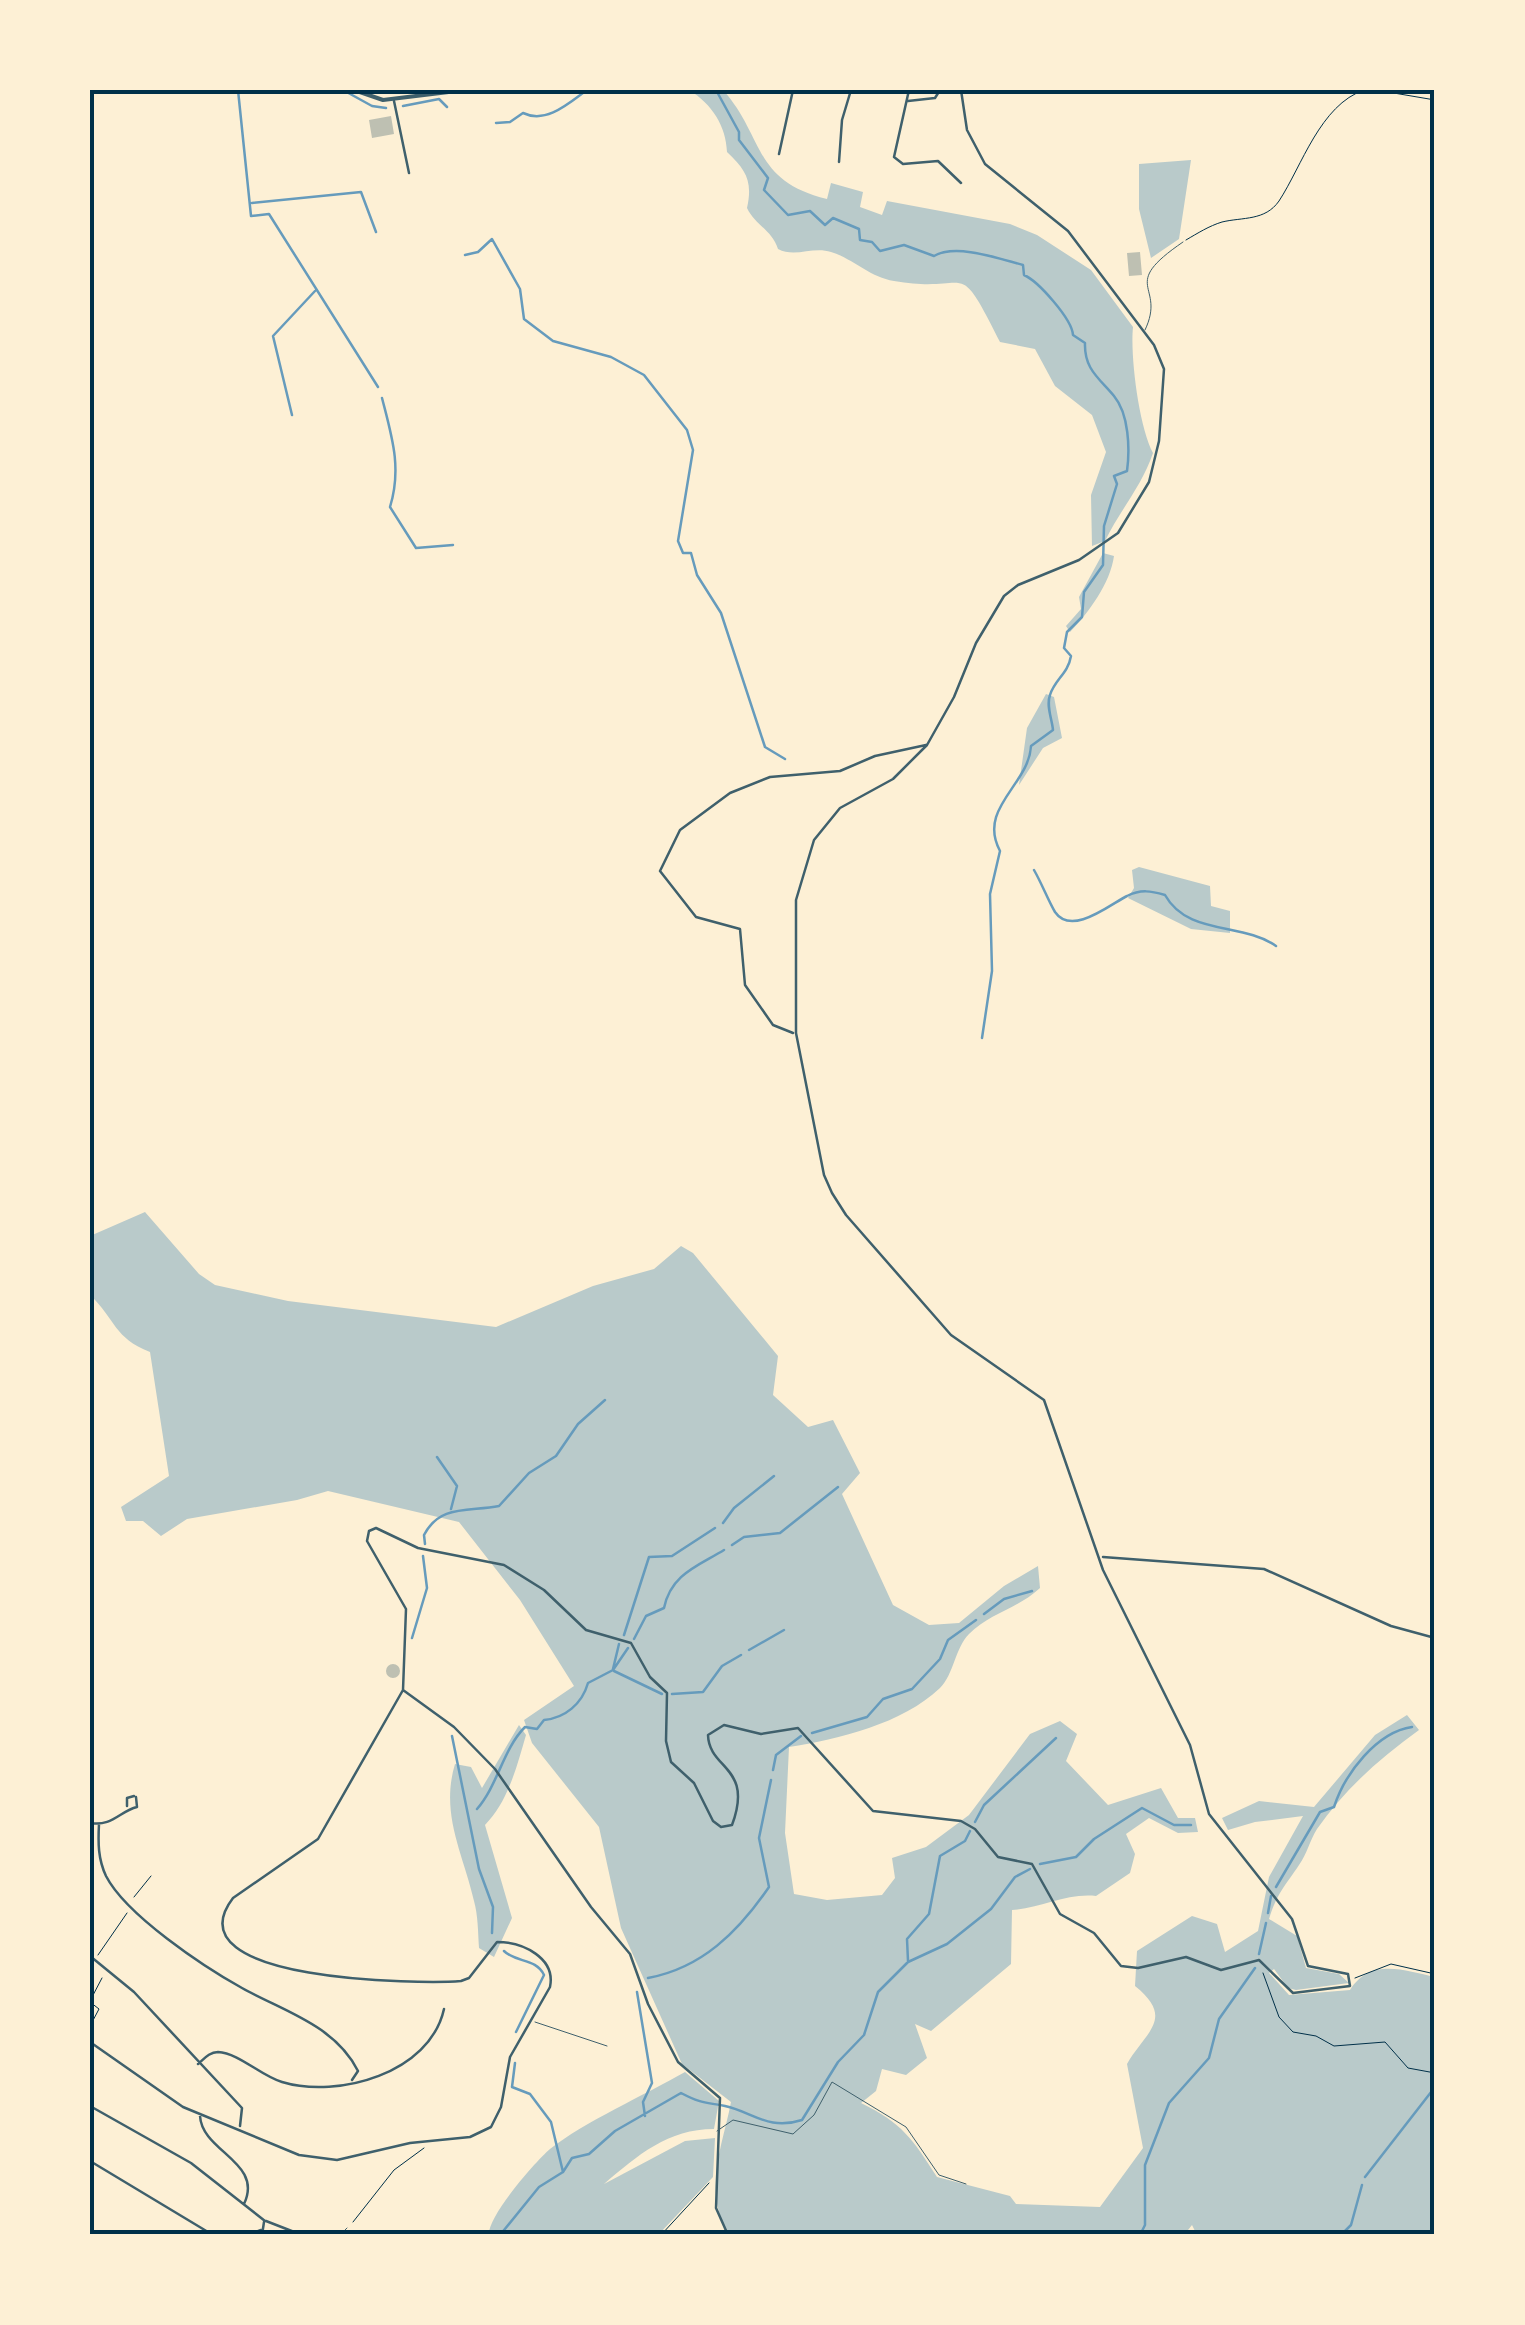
<svg xmlns="http://www.w3.org/2000/svg" width="1525" height="2325" viewBox="0 0 1525 2325" font-family="Bitter,serif">
  <style>
    .green { fill: #b9caca }
    .lines { fill: none; stroke-linecap: round; stroke-linejoin: round }
    .stream { stroke: #669bbc; stroke-width: 2.5 }
    .building { fill: #bec0b2 }
    .path { stroke: #003049; stroke-width: 1 }
    .service { stroke: #3f606c; stroke-width: 1 }
    .minor { stroke: #3f606c; stroke-width: 2.5 }
    .tertiary { stroke: #3f606c; stroke-width: 4 }
    .neatline { fill: none; stroke: #003049; stroke-width: 4 }
  </style>
  <rect width="100%" height="100%" fill="#fdf0d5"/>
  <path class="green" d="M689,90H723C765,137 752,181 827,199L831,183L863,192L860,207L882,215L887,201L1010,224L1037,235L1091,270L1133,327C1130,356 1139,427 1153,453C1142,486 1120,510 1105,541L1092,546L1091,495L1106,452L1092,415L1055,386L1035,349L1000,342C955,253 973,295 894,281C869,277 854,259 831,252C813,246 795,258 778,249C772,230 755,225 747,208C753,181 746,170 727,152C726,126 712,104 689,90Z
    M1191,160L1179,239L1151,258L1139,209V164Z
    M1103,553L1114,556C1110,584 1089,612 1070,632L1066,626L1081,609L1079,597Z
    M1046,694L1054,697L1062,738L1043,748L1019,785L1027,728Z
    M1139,867L1210,886L1211,906L1230,911V933L1191,929L1128,898L1134,888L1132,870Z
    M145,1212L199,1274L215,1285L288,1301L496,1327L593,1286L654,1269L681,1246L693,1253L778,1356L773,1395L808,1427L833,1420L860,1473L842,1494L893,1605L929,1625L959,1623L1004,1586L1038,1566L1040,1588C1019,1608 990,1613 969,1634C955,1648 954,1674 940,1688C902,1724 839,1739 789,1747L785,1833L794,1894L827,1900L882,1895L895,1878L892,1858L926,1847L969,1815L1030,1734L1060,1721L1077,1734L1066,1761L1108,1805L1161,1788L1178,1818H1195L1198,1832L1178,1833L1149,1818L1126,1834L1135,1854L1130,1873L1096,1896C1066,1893 1042,1908 1012,1910L1011,1964L931,2031L915,2024L927,2058L906,2075L882,2069L876,2091L861,2103C902,2123 912,2138 937,2177L1010,2196L1016,2204L1100,2207L1143,2148L1127,2064C1145,2032 1176,2019 1135,1986L1137,1951L1192,1916L1217,1924L1225,1952L1258,1931L1269,1877L1303,1816L1255,1822L1228,1830L1222,1818L1259,1801L1314,1807L1375,1735L1407,1715L1419,1730C1379,1759 1345,1789 1317,1829C1310,1840 1307,1854 1299,1865C1285,1886 1277,1893 1269,1919L1297,1936L1306,1968L1339,1974L1349,1983L1296,1990L1288,1988L1274,1969L1269,1973L1289,1995L1350,1990C1371,1957 1405,1971 1435,1977V2235H1197L1192,2225L1184,2235H730C701,2193 723,2145 731,2102L682,2064L621,1928L599,1827L532,1743L524,1720L574,1686L520,1600L459,1522L328,1491L297,1500L187,1519L161,1536L143,1521H126L121,1507L169,1476L150,1352C114,1338 116,1320 90,1295V1236Z
    M519,1725L526,1735C517,1766 508,1802 485,1825L512,1918L494,1957L479,1948C478,1932 478,1915 474,1901C463,1853 440,1814 455,1764L471,1767L482,1788Z
    M685,2072L719,2101L714,2129C668,2129 638,2155 604,2184L685,2141L715,2138L713,2177L658,2235H489C487,2217 535,2162 550,2149C584,2122 645,2095 685,2072Z"/>
  <g class="lines">
    <path class="stream" d="M238,90L251,216L269,214L378,387
      M343,90L372,106L386,108
      M716,90L739,132V140L768,178L764,190L788,215L810,211L825,225L833,218L859,229L860,240L872,242L880,251L904,245L934,256C956,243 1000,259 1023,265L1024,275C1038,281 1072,319 1073,335L1085,343C1084,369 1099,378 1114,396C1129,414 1130,449 1127,471L1114,476L1117,484L1104,526L1103,565L1084,592L1082,617L1067,632L1064,648L1071,656C1068,674 1055,679 1050,695C1046,706 1052,719 1053,730L1031,746C1029,785 977,808 1000,851L990,894L992,971L982,1038
      M403,106L439,99L447,107
      M496,123L510,122L523,113C546,124 568,104 587,90
      M252,203L361,192L376,232
      M465,255L478,252L492,239L520,289L524,319L553,341L611,357L644,375L687,430L693,450L678,541L683,553H691L697,575L721,613L765,747L785,759
      M382,398C392,437 402,468 390,507L416,548L453,545
      M292,415L273,336L315,291
      M1034,870C1042,884 1048,900 1055,912C1072,937 1112,903 1127,896C1141,889 1151,891 1165,895C1188,936 1242,922 1276,946
      M437,1457L457,1486L451,1509
      M723,1523L734,1508L774,1476
      M425,1544L424,1535C440,1504 469,1512 499,1506L529,1473L556,1456L578,1424L605,1400
      M732,1545L744,1537L780,1533L838,1487
      M984,1614L1004,1599L1032,1591
      M624,1635L649,1557L672,1556L715,1528
      M412,1638L427,1588L423,1556
      M634,1639L646,1616L664,1608C671,1574 698,1566 724,1550
      M749,1650L784,1630
      M613,1669L619,1644
      M614,1671L662,1694
      M672,1694L703,1692L722,1666L741,1655
      M812,1733L867,1717L883,1699L912,1689L940,1659L948,1640L976,1620
      M452,1736L479,1869L493,1907L492,1933
      M773,1770L776,1755L801,1736
      M477,1809C498,1785 503,1749 525,1727L537,1729L544,1720C565,1718 582,1704 588,1683L613,1670L628,1648
      M975,1822L984,1805L1056,1738
      M1040,1864L1076,1857L1094,1839L1142,1808L1174,1825H1191
      M1276,1887L1320,1812L1334,1807C1345,1773 1377,1732 1412,1727
      M1268,1913L1271,1896
      M504,1951C516,1963 536,1958 544,1975L516,2032
      M1259,1954L1266,1923
      M908,1961L907,1939L929,1914L940,1856L965,1841L970,1831
      M648,1978C702,1968 738,1932 769,1887L759,1838L771,1780
      M637,1992L652,2083L643,2102L645,2116
      M515,2063L512,2087L530,2094L551,2122L563,2172
      M1365,2177L1435,2087
      M500,2235L539,2187L563,2172L572,2158L589,2154L615,2131L681,2093C702,2104 705,2102 725,2106C753,2112 768,2131 802,2120L838,2062L864,2035L878,1992L908,1962L947,1944L991,1909L1015,1877L1030,1869
      M1140,2235L1145,2225V2165L1169,2103L1209,2058L1219,2019L1255,1968
      M1341,2235L1351,2225L1362,2185"/>
  </g>
  <path class="building" d="M391,116L394,134L372,138L369,120Z
    M1140,252L1142,275L1129,276L1127,253Z
    M386 1671a7 7 0 1 1 14 0a7 7 0 1 1-14 0Z"/>
  <g class="lines">
    <path class="path" d="M1376,90L1435,100
      M1186,240C1198,233 1209,226 1222,222C1243,217 1265,221 1279,201C1302,166 1320,105 1364,90
      M134,1897L151,1876
      M98,1955L127,1913
      M1263,1973L1279,2017L1293,2032L1316,2036L1334,2046L1385,2042L1408,2068L1435,2073
      M1355,1978L1391,1964L1435,1974
      M91,1999L102,1978
      M90,2002L99,2009L90,2026
      M353,2222L394,2170L424,2148
      M661,2235L709,2183"/>
    <path class="service" d="M727,90H734
      M1145,330C1167,284 1117,287 1183,242
      M535,2022L607,2046
      M717,2131L733,2120L793,2134L814,2115L832,2082L906,2127L939,2175L966,2184
      M340,2235L347,2228"/>
    <path class="minor" d="M909,90L894,157L903,164L938,161L961,183
      M394,101L409,173
      M908,101L935,98L940,90
      M779,154L793,90
      M839,162L842,120L851,90
      M793,1033L773,1025L745,985L740,929L696,917L660,871L680,830L730,793L770,777L840,771L875,756L926,745
      M1103,1557L1264,1569L1391,1626L1435,1638
      M403,1690L454,1727L495,1769L591,1907L630,1954L648,2004L678,2062L720,2098L716,2208L728,2235
      M127,1806V1798L134,1796
      M90,1823C112,1827 120,1811 137,1807L136,1797
      M99,1824C98,1843 98,1859 106,1876C126,1915 204,1967 242,1988C283,2011 335,2025 358,2071L352,2080
      M90,1956L134,1992L242,2108L240,2126
      M90,2042L183,2107L299,2155L337,2160L410,2143L470,2137L491,2127L501,2107L510,2057L550,1987C556,1958 523,1942 497,1942L469,1978L461,1981C424,1984 168,1983 233,1898L318,1839L403,1690L406,1609L367,1541L369,1531L376,1528L418,1548L504,1565L544,1590L586,1630L631,1643L650,1677L667,1693L666,1741L671,1762L694,1783L713,1821L721,1827L732,1825C754,1766 709,1770 708,1735L724,1725L761,1734L798,1728L873,1811L961,1821L975,1829L998,1857L1032,1864L1060,1914L1094,1933L1121,1966L1138,1968L1186,1957L1221,1970L1259,1960L1293,1993L1350,1986L1348,1974L1308,1966L1292,1919L1209,1814L1190,1745L1103,1570L1044,1400L951,1335L846,1215L832,1193L824,1175L796,1033V900L814,840L840,808L893,779L927,745L954,697L976,643L1004,596L1018,585L1079,560L1118,533L1149,482L1159,441L1164,369L1154,345L1068,231L985,164L967,130L961,90
      M198,2064C204,2059 209,2052 218,2052C239,2053 261,2076 282,2082C338,2099 430,2073 444,2009
      M90,2106L191,2163L265,2221
      M200,2116C202,2152 264,2162 244,2204
      M90,2161L213,2235
      M266,2221L302,2235
      M248,2235L261,2230
      M262,2235L264,2222"/>
    <path class="tertiary" d="M354,90L383,100L465,90"/>
  </g>
  <rect width="1525" height="2325" fill="none" stroke="#fdf0d5" stroke-width="185"/>
  <rect x="92" y="92" width="1340" height="2140" class="neatline"/>
</svg>
